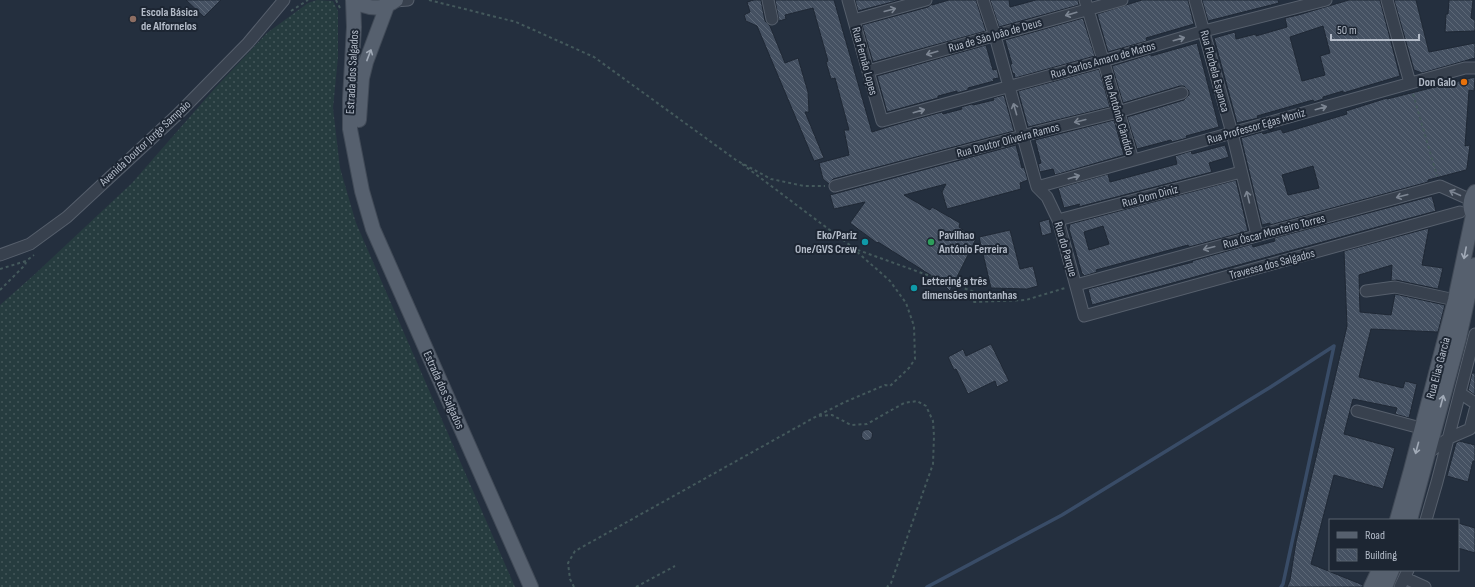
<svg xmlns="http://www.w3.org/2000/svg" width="1475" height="587" viewBox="0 0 1475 587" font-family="'Sofia Sans Condensed',sans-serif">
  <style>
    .grass { fill: url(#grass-dots) }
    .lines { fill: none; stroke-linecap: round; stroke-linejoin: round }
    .stream { stroke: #394c67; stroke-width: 3.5 }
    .building { fill: url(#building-back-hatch); stroke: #1f2835; fill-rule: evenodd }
    .minor-casing { stroke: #565f6c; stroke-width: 13 }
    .major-casing { stroke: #414a57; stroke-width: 16 }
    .path { stroke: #44595c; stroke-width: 2; stroke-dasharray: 3 3; stroke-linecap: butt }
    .minor { stroke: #38414e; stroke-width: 11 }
    .major { stroke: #56606e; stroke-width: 14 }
    .oneway { stroke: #7c8592 }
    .oneway2 { stroke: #a1aab7 }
    .education-dot { fill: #8d6e63; stroke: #1d2633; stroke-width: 1.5 }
    .food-dot { fill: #e8710a; stroke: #1d2633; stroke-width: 1.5 }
    .culture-dot { fill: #0f9aa8; stroke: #1d2633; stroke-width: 1.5 }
    .leisure-dot { fill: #2e9e5b; stroke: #1d2633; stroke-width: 1.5 }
    .labels { text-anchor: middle; stroke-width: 4; stroke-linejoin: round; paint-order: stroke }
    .poi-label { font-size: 12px; font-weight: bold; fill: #b4bcc9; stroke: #1d2633; text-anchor: start }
    .street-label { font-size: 12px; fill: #b4bcc9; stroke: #1d2633 }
  </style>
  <defs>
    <pattern id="grass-dots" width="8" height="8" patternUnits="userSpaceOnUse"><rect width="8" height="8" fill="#263c3f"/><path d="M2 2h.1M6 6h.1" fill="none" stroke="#435659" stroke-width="1.8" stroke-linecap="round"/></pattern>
    <pattern id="building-back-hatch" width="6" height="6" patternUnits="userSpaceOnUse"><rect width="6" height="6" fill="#455162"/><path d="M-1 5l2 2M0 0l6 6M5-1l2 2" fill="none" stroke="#5d6877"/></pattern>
  </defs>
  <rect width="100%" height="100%" fill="#242f3e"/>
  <path class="grass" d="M317,0L333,1L338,11V57L333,108L340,168L356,223L515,587H0V305L35,274L132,183L215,88L267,33L308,3Z"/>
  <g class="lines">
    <path class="stream" d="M927,587L1062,515L1269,388L1334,346
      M1281,587L1283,584L1334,346"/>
  </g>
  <path class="building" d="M186,0H221L204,17Z
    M754,0H761L765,21L770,26L785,63L798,58L808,92L809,112H805L824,158L814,161L757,26L746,21L744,15L750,12L747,2Z
    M775,0H834L872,132L891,126L942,112L943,114L962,109L961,107L972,104L973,105L994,100L993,98L1004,95L1014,131L833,179L829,184L823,179L819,163L849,155L844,130H849L835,78L831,79L826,62L828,61L813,8L785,15L786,19L779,21Z
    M855,0H900L858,11Z
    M949,0H976L986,31L873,62L862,25L928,7L932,4V5Z
    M990,0H1009L1010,7L1036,0H1078L1079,5L999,27Z
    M1142,0H1188L1194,24L1146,38L1147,41L1108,52L1097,14Z
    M1202,0H1278L1279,3L1208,21Z
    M1349,0H1380L1400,76L1343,93V91L1323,97V99L1314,102L1313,100L1257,116L1258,118L1237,123L1214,38L1235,32L1236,39L1256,34V36L1287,27L1285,18L1298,15ZM1323,26L1330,53L1320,56L1325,75L1302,81L1290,37Z
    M1394,0H1416L1429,52L1475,43V58L1422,73L1414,70Z
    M1449,0H1473L1471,18L1475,20V31L1445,32L1446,14H1448Z
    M1083,18L1095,56L1015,78L1014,73L1013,74L1010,64H1012L1005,40Z
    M1197,43L1219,127L1186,136L1187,138L1172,142L1171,140L1137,149L1127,117L1184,100L1189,95V91L1184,86H1180L1123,103L1112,66L1151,54V56Z
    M986,45L993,70L997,69L999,78L993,79L994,81L968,88V90L957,93V91L938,96V98L887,112L877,76Z
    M1099,69L1110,107L1028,127L1018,91Z
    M1475,77L1474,91L1469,90L1465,146L1470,145L1467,168L1466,170L1428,180V182L1270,225V223L1262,225L1241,138L1262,132L1263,134L1281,129L1283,133L1347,114L1346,111L1387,98V99ZM1313,166L1319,188L1288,195L1282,175Z
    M1114,120L1124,155L1055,175L1053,169L1040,172L1038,164L1041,163L1035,140Z
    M1016,145L1022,168L1024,167L1028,180L1020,183L1021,189L947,209L942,192L946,184L904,195L930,210L932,207L960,223L959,227L976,239L950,291L940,281L878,242L877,243L850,223L865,202L834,209L830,195Z
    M1225,145L1229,157L1209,163L1212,172L1078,207L1080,204L1064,208L1058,188L1108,174L1110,182L1177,164L1175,156L1191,151L1192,154Z
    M1236,180L1248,231L1189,247L1188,245L1096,270L1097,272L1084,276L1083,274H1082L1069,229L1070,224ZM1103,226L1109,244L1089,250L1084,232Z
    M1432,196L1436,211L1092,305L1088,289L1193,262L1192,261L1252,244L1253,247L1275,241L1274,238Z
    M1049,219L1052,233L1042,236L1039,222Z
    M1429,228L1422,265L1443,268L1438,289L1396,280L1391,281L1392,265L1359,275L1360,312L1391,315L1395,294L1445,305L1438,332L1371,329L1359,377L1403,388L1405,381L1417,384L1409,418L1395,414L1397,408L1353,399L1344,434L1395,448L1383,489L1334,475L1311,564L1363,585V587H1287L1290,580L1296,542L1347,326L1344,251Z
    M1010,230L1020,269L1033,266L1038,286L1027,289L991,288L979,237Z
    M991,344L1009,381L997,387L995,381L968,394L956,369L954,370L948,357L963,349L966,356Z
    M1472,373H1475V395L1468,390Z
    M861.5 435a5.5 5.5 0 1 1 11 0a5.5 5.5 0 1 1-11 0Z
    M1459,441L1475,445V461H1473L1468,482L1447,476L1456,443Z
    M1458,523L1475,528V553L1458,548Z"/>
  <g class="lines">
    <defs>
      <path id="minor" d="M768,0L772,19
        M848,0L882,121L1103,61L1204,31L1326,0
        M983,0L995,36L1037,187
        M1085,0L1133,160
        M1195,0L1232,133L1257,235
        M1387,0L1410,83
        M395,1L408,0
        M854,20L926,0
        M868,71L1122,0
        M835,186L1041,131L1118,112L1182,93
        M1037,187L1047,197L1058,220L1084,316L1460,212
        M1037,187L1465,68H1475
        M1058,220L1241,172
        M0,255L30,244L67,217L177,115L248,43L284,0
        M1076,285L1440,186L1471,200
        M1366,291L1395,287L1455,300
        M1460,393L1475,403
        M1357,411L1428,430
        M1428,453L1449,438L1470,429L1475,410
        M1426,520L1437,482L1475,334
        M1405,578L1425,587
        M1400,587L1408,570"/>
      <path id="major" d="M353,0L354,27L350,99V129L362,191L373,229L531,587
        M354,0C368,10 383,10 396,0
        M359,120L362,78L366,62L387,6
        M1475,192C1469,200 1469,210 1475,218
        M1397,520L1411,470L1455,300L1473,215
        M1410,520L1459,338L1475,265
        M1371,587L1379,570
        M1385,587L1392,570"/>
    </defs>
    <use href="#minor" class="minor-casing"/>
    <use href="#major" class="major-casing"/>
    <path class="path" d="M336,0L340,8
      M429,0L516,22L594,57L736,160L771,179L804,186H825
      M291,11L308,0
      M1413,94L1437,176
      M742,164L855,249L983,295L974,302L1026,300L1065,288
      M0,269L26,261L34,255
      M0,290L25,265L26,262
      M819,415L845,402L885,385L890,386L909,368L915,359L914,326L906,303L890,281L855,250
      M574,587L570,579L568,563L575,551L817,416L832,415L851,425L867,424L904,403L917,401L926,406L933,421L934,436L933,464L891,583L887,587
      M636,587L675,566"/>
    <use href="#minor" class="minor"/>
    <use href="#major" class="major"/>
  </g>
  <defs><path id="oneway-shaft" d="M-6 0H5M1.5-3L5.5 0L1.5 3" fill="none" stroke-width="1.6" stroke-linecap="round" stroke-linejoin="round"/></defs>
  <g class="oneway">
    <use href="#oneway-shaft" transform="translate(890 10) rotate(-15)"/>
    <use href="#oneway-shaft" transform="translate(1071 14) rotate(164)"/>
    <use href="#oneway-shaft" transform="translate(1179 39) rotate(-16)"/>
    <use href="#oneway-shaft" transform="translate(932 53) rotate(164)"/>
    <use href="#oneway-shaft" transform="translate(1321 108) rotate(-16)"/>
    <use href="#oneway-shaft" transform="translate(1015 109) rotate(-106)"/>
    <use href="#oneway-shaft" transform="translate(919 111) rotate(-16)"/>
    <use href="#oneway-shaft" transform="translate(1080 121) rotate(166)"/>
    <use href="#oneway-shaft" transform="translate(1074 177) rotate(-16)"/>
    <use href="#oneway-shaft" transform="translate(1455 193) rotate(-156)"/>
    <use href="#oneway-shaft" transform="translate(1402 196) rotate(165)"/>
    <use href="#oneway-shaft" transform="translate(1248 197) rotate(-104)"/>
    <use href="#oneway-shaft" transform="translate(1209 248) rotate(165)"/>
  </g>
  <g class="oneway2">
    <use href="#oneway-shaft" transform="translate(369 55) rotate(-69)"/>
    <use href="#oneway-shaft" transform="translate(1465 253) rotate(101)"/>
    <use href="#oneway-shaft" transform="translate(1442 401) rotate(-75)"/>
    <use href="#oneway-shaft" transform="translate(1417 448) rotate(105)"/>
  </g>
  <circle class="education-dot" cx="133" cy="19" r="4"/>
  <circle class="food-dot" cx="1464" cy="82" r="4"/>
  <g class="culture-dot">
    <circle cx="865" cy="242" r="4"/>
    <circle cx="914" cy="288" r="4"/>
  </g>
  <circle class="leisure-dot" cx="931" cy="242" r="4"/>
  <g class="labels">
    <g class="poi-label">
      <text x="141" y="16">Escola Básica<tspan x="141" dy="14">de Alfornelos</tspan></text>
      <text x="1456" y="86" text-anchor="end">Don Galo</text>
      <text x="857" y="239" text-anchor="end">Eko/Pariz<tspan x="857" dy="14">One/GVS Crew</tspan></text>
      <text x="939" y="239">Pavilhao<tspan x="939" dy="14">António Ferreira</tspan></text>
      <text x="922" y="285">Lettering a três<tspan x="922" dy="14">dimensões montanhas</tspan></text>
    </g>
    <g class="street-label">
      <text transform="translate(995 35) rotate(-16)" y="4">Rua de São João de Deus</text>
      <text transform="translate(1103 60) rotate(-16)" y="4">Rua Carlos Amaro de Matos</text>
      <text transform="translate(865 61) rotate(75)" y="4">Rua Fernão Lopes</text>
      <text transform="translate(1215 71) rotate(75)" y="4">Rua Florbela Espanca</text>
      <text transform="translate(352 72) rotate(-87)" y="4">Estrada dos Salgados</text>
      <text transform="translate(1119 115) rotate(74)" y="4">Rua António Cândido</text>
      <text transform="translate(1256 126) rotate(-16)" y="4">Rua Professor Egas Moniz</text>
      <text transform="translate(1008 140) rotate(-15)" y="4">Rua Doutor Oliveira Ramos</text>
      <text transform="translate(145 143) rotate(-43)" y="4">Avenida Doutor Jorge Sampaio</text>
      <text transform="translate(1150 196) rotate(-15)" y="4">Rua Dom Diniz</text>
      <text transform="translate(1274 231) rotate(-15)" y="4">Rua Óscar Monteiro Torres</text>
      <text transform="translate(1066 249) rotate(74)" y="4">Rua do Parque</text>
      <text transform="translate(1272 264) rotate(-15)" y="4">Travessa dos Salgados</text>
      <text transform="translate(1438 368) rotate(-75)" y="4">Rua Elias Garcia</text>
      <text transform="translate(444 390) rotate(66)" y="4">Estrada dos Salgados</text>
    </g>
  </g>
  <rect x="1329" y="519" width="130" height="52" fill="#1d2633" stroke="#59626f"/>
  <rect x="1337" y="532" width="20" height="6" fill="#56606e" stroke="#59626f"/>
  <text x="1365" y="539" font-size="12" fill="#b4bcc9">Road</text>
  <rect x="1337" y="549" width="20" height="12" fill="url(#building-back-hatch)" stroke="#59626f"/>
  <text x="1365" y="559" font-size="12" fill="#b4bcc9">Building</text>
  <path d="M1331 34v6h88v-6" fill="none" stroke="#b4bcc9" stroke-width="2"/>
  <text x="1337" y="34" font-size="12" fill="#b4bcc9" stroke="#1d2633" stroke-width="3" paint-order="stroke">50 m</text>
</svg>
